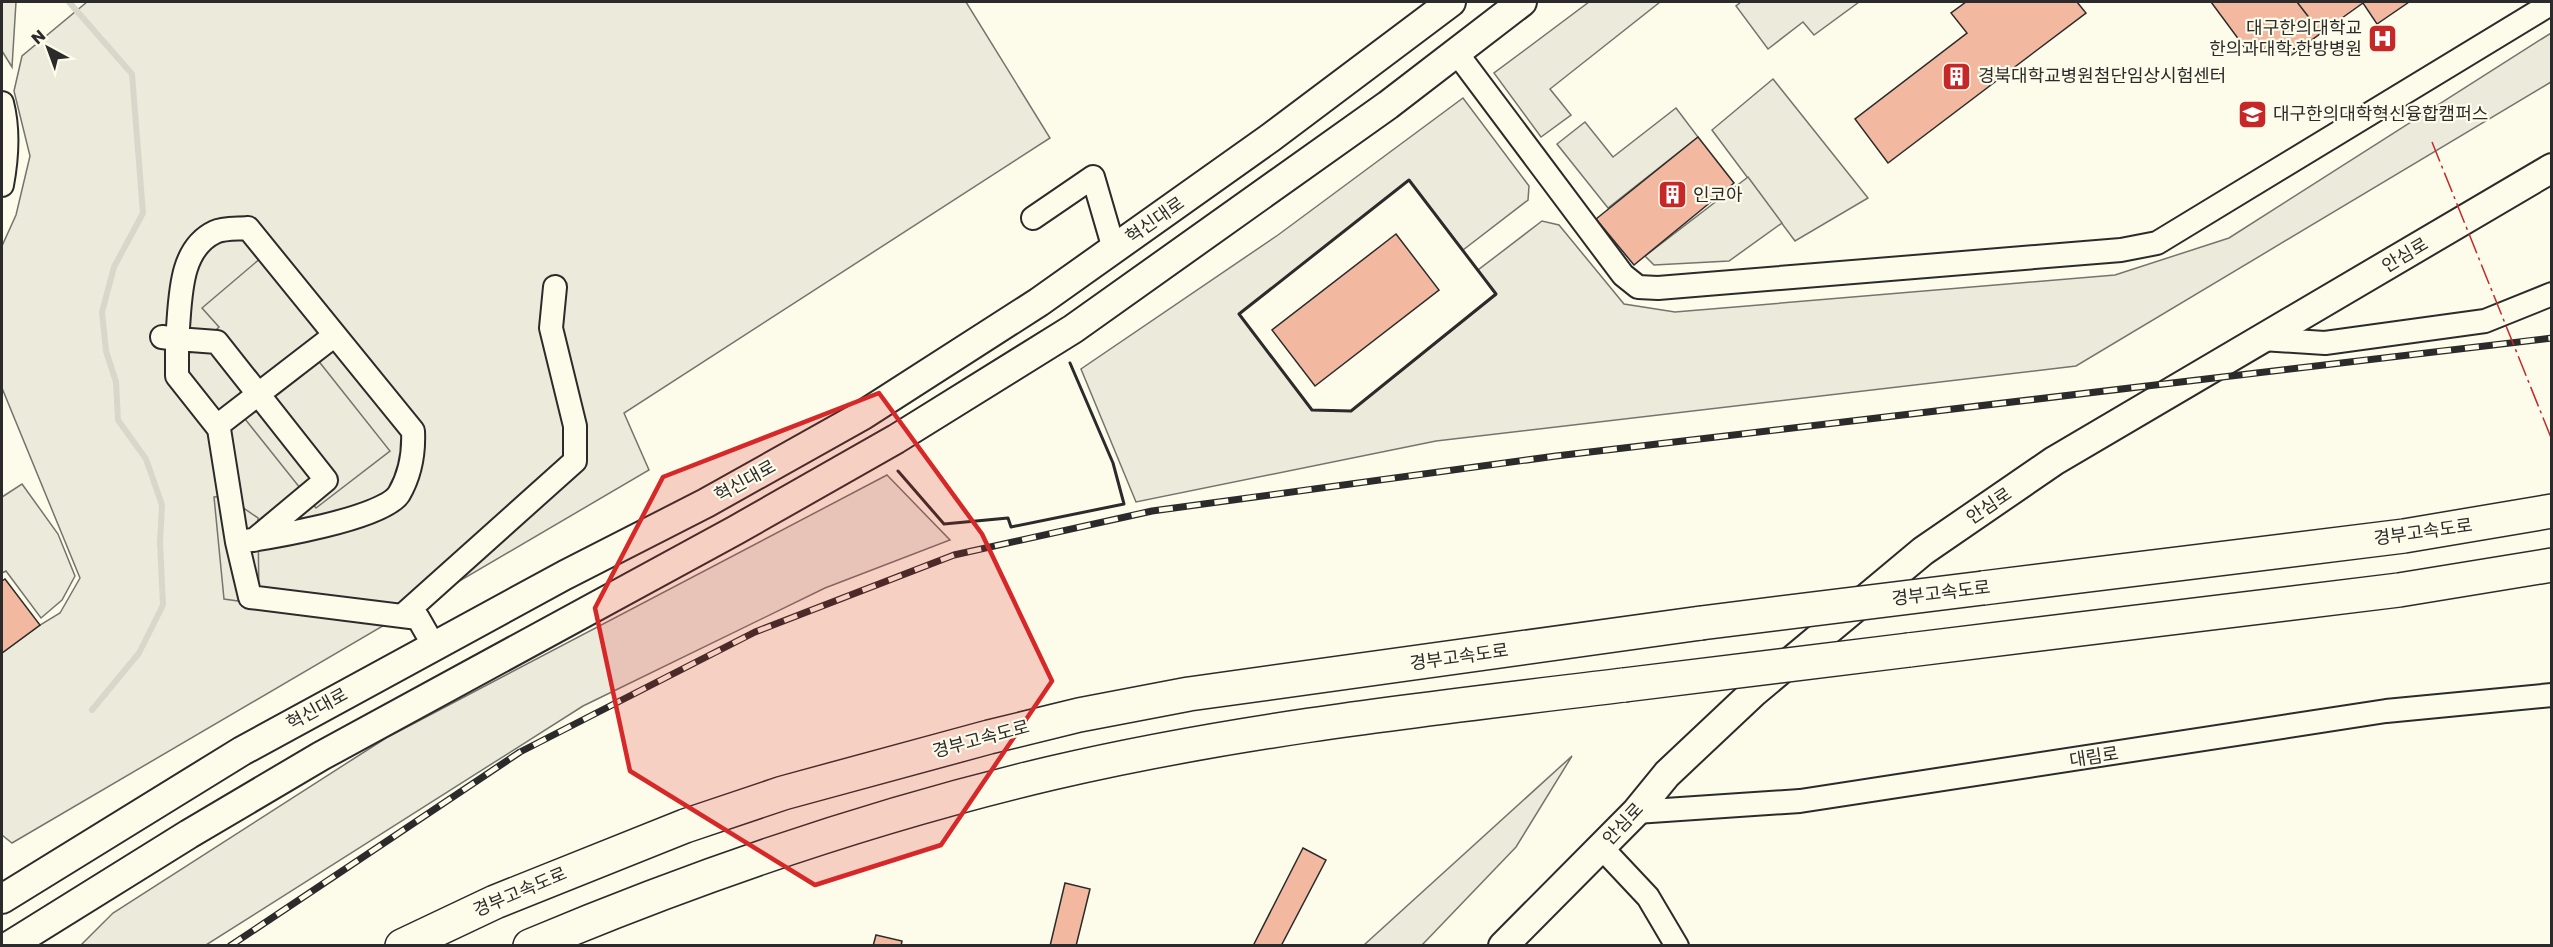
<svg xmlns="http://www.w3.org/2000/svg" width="2553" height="947" viewBox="0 0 2553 947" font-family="Poppins,'Noto Sans KR',sans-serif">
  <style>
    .green { fill: #ecebdb; stroke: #74746e; stroke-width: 1.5 }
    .parking { fill: #eceadb; stroke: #74746e; stroke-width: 1.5 }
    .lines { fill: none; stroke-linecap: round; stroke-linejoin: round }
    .stream { stroke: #d8d7c9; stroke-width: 6 }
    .building { fill: #f2b8a0; stroke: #2b2b2b; stroke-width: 1.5 }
    .minor-casing { stroke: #2b2b2b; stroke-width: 26 }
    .major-casing { stroke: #2b2b2b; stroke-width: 32 }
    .highway-casing { stroke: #2b2b2b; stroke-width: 36 }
    .minor { stroke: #fdfbea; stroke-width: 22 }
    .major { stroke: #fdfbea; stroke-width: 28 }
    .highway { stroke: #fdfbea; stroke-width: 33 }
    .rail-casing { stroke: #2b2b2b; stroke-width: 7 }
    .rail { stroke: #fdfbea; stroke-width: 4.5; stroke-dasharray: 14; stroke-linecap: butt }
    .highway-bridge-casing { stroke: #2b2b2b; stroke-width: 36; stroke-linecap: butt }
    .highway-bridge { stroke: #fdfbea; stroke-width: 33 }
    .wall { stroke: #2b2b2b; stroke-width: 3 }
    .power { stroke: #c62828; stroke-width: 1.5; stroke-dasharray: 21 4.5 3 4.5; stroke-linecap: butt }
    .marked { fill: #d62828; fill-opacity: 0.2; stroke: #d62828; stroke-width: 4.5; stroke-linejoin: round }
    .labels { text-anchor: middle; stroke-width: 4.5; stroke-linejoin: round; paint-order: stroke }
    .poi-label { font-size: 18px; fill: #2b2b2b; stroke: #fdfbea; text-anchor: start }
    .street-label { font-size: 18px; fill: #2b2b2b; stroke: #fdfbea }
  </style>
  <rect width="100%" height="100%" fill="#fdfbea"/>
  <path class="green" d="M2,2H16L12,67L2,51Z
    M87,2H966L1050,138L624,413L649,470L12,843L2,835V653L40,625L60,613L80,578L2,388V246L16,215L30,156L14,91L22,56Z
    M1589,2H1660L1550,89L1571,115L1541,137L1494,73Z
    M1741,2H1859L1814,35L1803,22L1768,49L1736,6Z
    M2551,33V82L2076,366L1436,441L1136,502L1081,369L1278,235L1463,98L1529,186L1528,200L1463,250L1409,180L1239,314L1312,410L1351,411L1496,295L1478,270L1542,221L1559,225L1624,304L1675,312L2115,275L2229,238Z
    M1773,79L1868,198L1795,241L1712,130Z
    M887,475L950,540L825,588L583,706L206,945H81L113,913L386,738Z
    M1572,756L1516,847L1422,945H1364Z"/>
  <path class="parking" d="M1676,108L1698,137L1608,208L1557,144L1585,122L1613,157Z
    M1748,177L1782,223L1729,261L1654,265L1645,256Z
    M275,246L345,335L317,359L390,451L316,508L237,409L252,398L205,341L219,327L202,308Z
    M22,484L58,534L75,576L62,600L41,618L6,571L2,573V497Z
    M226,496L258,518L259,604L224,599L214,497Z"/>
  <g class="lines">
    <path class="stream" d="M69,2L132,74L143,213L114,267L102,312L106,351L116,382L118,420L146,459L162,505L160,542L163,605L139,653L92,710"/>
  </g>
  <path class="building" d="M1966,2H2077L2086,13L1888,163L1855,119L1967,33L1951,13Z
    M2211,2H2297L2321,33L2289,57L2278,43L2266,52L2260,43L2248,52Z
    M2297,2H2409L2377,24L2363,3L2321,33Z
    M1698,137L1734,183L1634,265L1596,219Z
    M1396,234L1439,290L1315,386L1272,330Z
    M5,579L40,625L2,653V581Z
    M1303,848L1326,860L1281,946H1253Z
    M1065,883L1090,889L1076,946H1050Z
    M876,935L902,941L901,946H873Z"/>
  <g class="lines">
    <defs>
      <path id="minor" d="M1456,52L1623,275L1638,287L1658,288L2121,250L2157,243L2552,3
        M2,103C9,130 7,158 2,185
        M1033,218L1093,177L1114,249
        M162,337L177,339C181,303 177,250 215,232C223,228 238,229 248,228L413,431C414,452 410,475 399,494C383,519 268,538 237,542L250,597L418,618L434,646
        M2262,339L2325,343L2485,321L2552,294
        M217,426L335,335
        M237,542L219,429L177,376V339L217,342L326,480L254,540
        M402,616L575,461V426L551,328L555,287
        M1636,812L1800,801L2386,711L2552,695
        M1601,847L1648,897L1677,946"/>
      <path id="major" d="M2,899L242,751L565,575L706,503L863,415L1039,302L1270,138L1451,2
        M9,946L189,834L321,756L736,530L896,439L1073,329L1388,105L1522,2
        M1503,946L1636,812L1667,774L1753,693L1923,551L2054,461L2552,168"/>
      <path id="highway" d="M1983,588L2404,536L2552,511
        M1909,650L2399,590L2552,565
        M402,946L495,902L685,826L783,793L989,737L1079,715L1189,694L1701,623
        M530,946C699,875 874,815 1052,773C1240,729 1434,708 1624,685"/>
    </defs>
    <use href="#minor" class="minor-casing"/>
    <use href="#major" class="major-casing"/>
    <use href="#highway" class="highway-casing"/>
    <use href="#minor" class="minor"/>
    <use href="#major" class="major"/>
    <use href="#highway" class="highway"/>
    <defs>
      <path id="rail" d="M230,946L520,752L755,632L954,555L1152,511L1556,456L2552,338"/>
    </defs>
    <use href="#rail" class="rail-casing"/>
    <use href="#rail" class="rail"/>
    <defs>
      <path id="highway-bridge" d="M1701,623L1983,588
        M1624,685L1909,650"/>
    </defs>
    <use href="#highway-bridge" class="highway-bridge-casing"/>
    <use href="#highway-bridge" class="highway-bridge"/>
    <path class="wall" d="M1409,180L1496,294L1351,411L1312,410L1239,314Z
      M898,471L944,524L1008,518L1011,527L1124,504L1113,463L1070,363"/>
    <path class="power" d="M2432,142L2552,440"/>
  </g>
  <path class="marked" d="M879,393L982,534L1052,681L941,845L815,885L630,771L595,608L663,477Z"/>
  <defs>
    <symbol id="hospital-square" viewBox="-11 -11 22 22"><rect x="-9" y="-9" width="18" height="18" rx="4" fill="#c62828" stroke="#fdfbea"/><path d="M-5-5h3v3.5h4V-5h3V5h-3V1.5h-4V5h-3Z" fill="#fff"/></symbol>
    <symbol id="building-square" viewBox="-11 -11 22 22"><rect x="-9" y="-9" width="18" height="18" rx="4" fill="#c62828" stroke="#fdfbea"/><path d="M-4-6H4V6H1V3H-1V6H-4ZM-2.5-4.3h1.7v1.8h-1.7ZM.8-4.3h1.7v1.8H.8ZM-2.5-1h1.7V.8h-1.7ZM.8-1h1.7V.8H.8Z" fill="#fff"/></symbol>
    <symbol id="university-square" viewBox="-11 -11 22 22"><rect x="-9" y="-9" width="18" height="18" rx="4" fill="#c62828" stroke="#fdfbea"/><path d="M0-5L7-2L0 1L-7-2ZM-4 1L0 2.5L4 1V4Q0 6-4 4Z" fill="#fff"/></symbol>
  </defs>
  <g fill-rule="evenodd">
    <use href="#hospital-square" x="2366" y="22" width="33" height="33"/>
    <use href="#building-square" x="1940" y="60" width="33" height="33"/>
    <use href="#university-square" x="2236" y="98" width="33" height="33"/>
    <use href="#building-square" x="1656" y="178" width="33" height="33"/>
  </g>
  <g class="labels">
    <g class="poi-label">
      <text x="2362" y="34" text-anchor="end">대구한의대학교<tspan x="2362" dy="21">한의과대학·한방병원</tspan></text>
      <text x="1978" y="82">경북대학교병원첨단임상시험센터</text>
      <text x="2273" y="120">대구한의대학혁신융합캠퍼스</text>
      <text x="1693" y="201">인코아</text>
    </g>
    <g class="street-label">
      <text transform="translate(1155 220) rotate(-35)" y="6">혁신대로</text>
      <text transform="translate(2405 255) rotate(-31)" y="6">안심로</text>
      <text transform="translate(745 481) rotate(-29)" y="6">혁신대로</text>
      <text transform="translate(1989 506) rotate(-34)" y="6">안심로</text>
      <text transform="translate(2423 532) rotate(-8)" y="6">경부고속도로</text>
      <text transform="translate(1941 593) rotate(-7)" y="6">경부고속도로</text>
      <text transform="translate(1459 657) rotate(-8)" y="6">경부고속도로</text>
      <text transform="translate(317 709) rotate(-29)" y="6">혁신대로</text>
      <text transform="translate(981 739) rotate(-15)" y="6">경부고속도로</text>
      <text transform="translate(2094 757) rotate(-9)" y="6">대림로</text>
      <text transform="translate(1623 824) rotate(-47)" y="6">안심로</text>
      <text transform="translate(520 892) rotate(-23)" y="6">경부고속도로</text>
    </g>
  </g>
  <rect width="2553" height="947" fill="none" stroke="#2b2b2b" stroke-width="6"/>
  <g transform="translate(48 48) rotate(319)" stroke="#fdfbea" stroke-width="4.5" paint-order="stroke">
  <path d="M0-4.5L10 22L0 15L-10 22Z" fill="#2b2b2b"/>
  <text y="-9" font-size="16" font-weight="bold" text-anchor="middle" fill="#2b2b2b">N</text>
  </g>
</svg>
